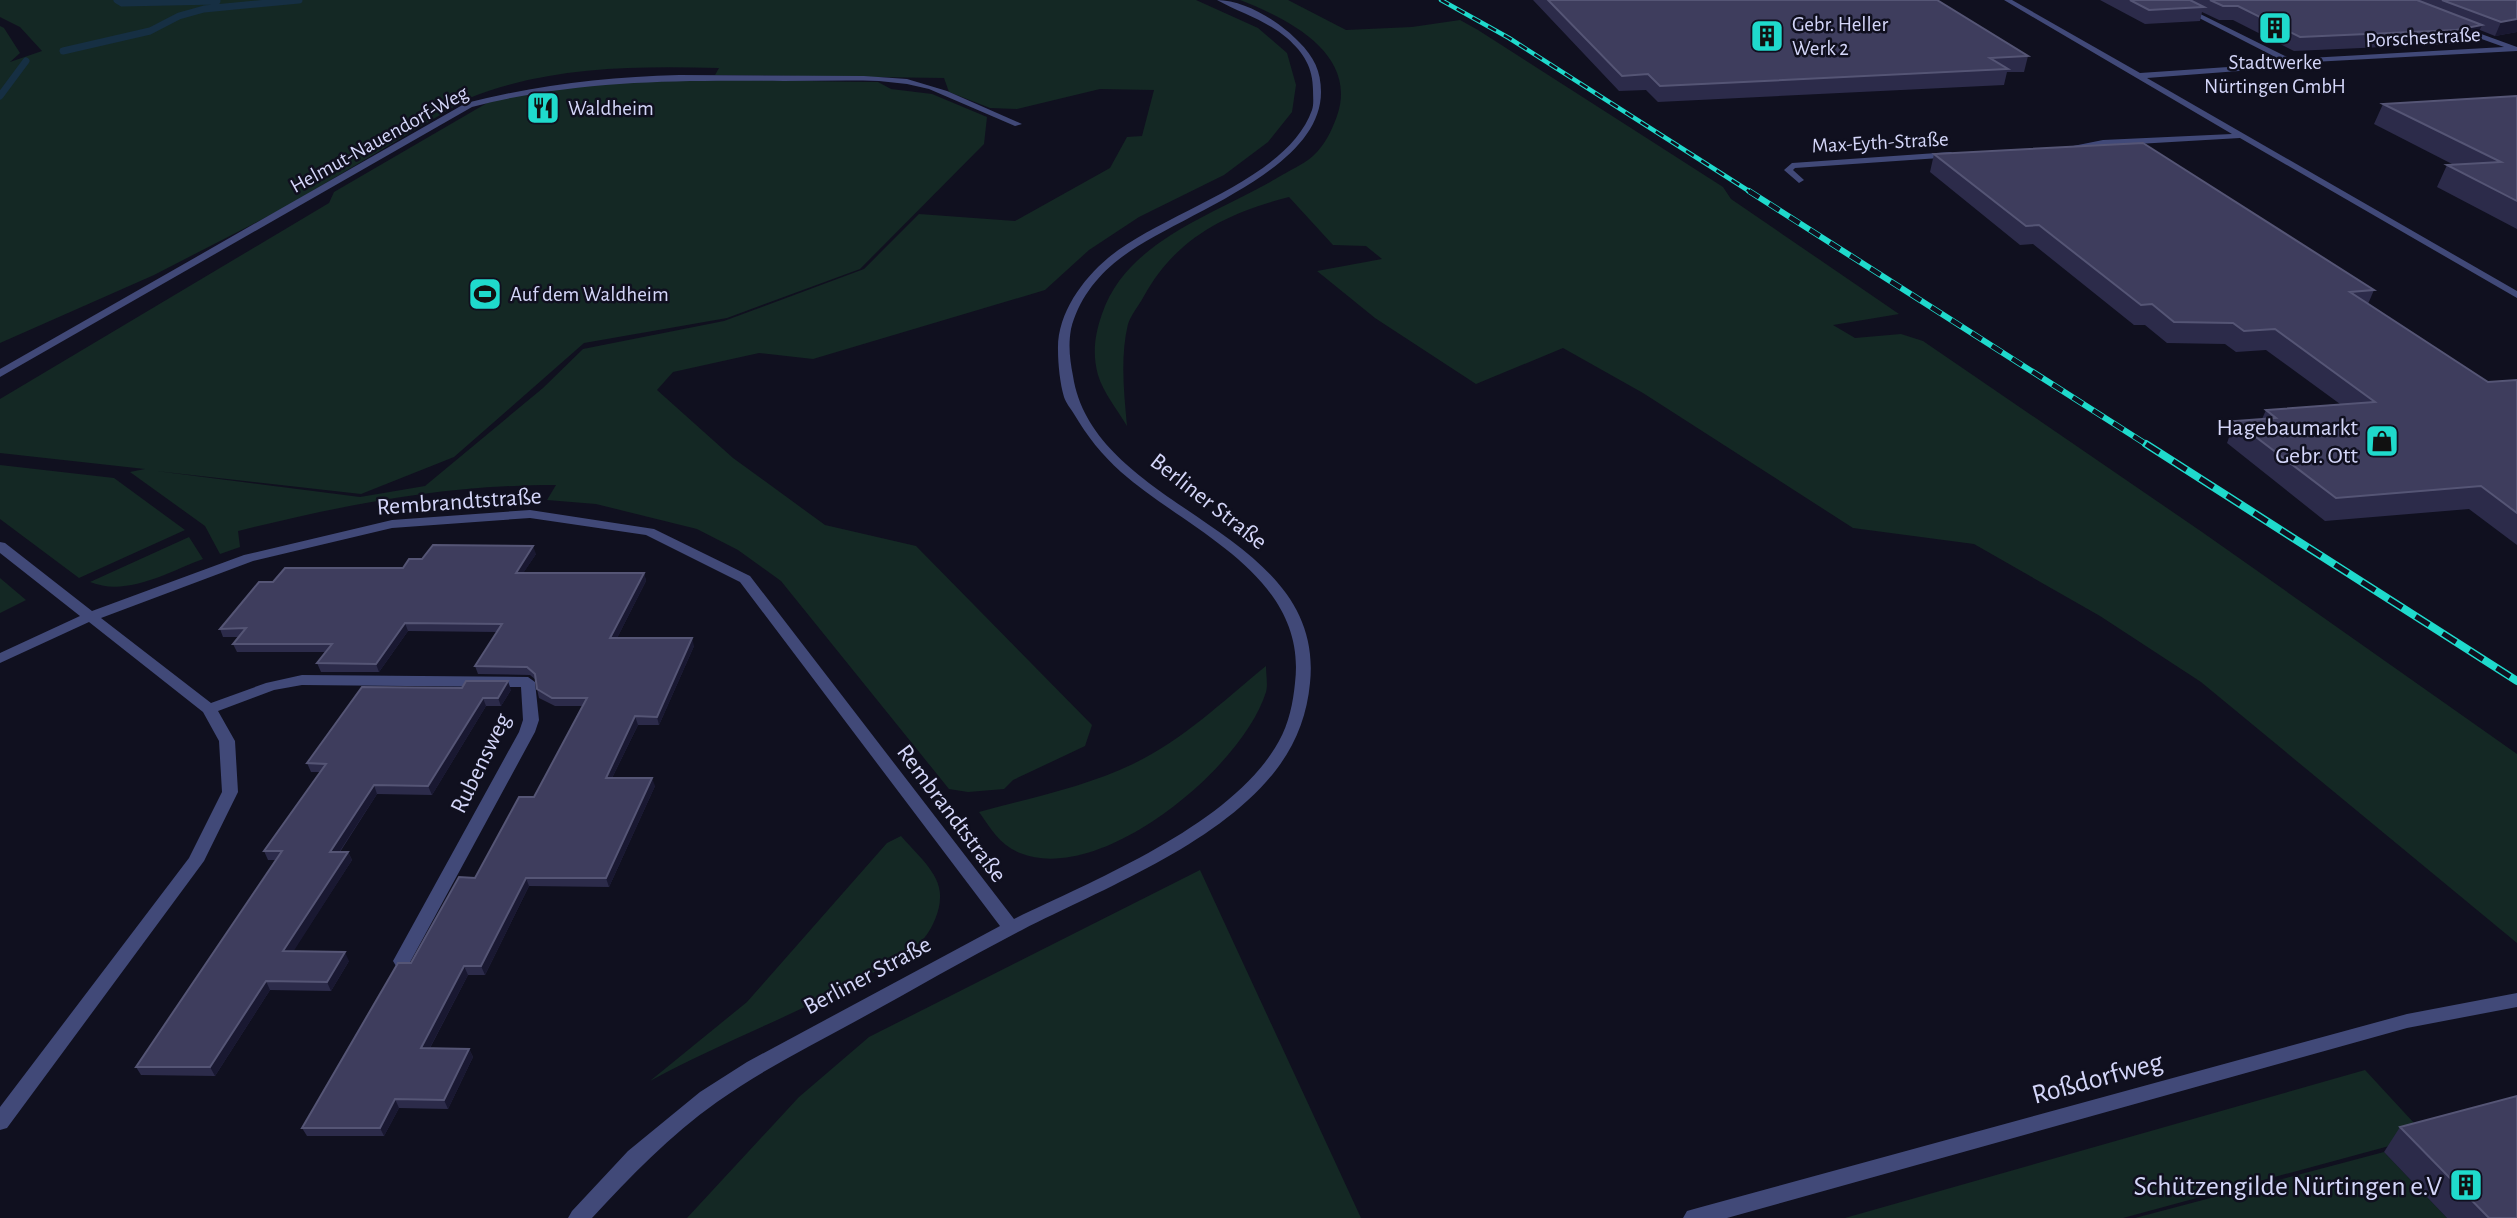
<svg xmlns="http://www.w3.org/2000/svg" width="2517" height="1218" viewBox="0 0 2517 1218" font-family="'Alegreya Sans',sans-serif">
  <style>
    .green { fill: #142824 }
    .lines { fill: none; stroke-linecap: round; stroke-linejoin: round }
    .stream { stroke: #162f43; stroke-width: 7 }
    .street { fill: #414978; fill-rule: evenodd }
    .rail-far2-casing { stroke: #1fdacc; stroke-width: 4.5 }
    .rail-far1-casing { stroke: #1fdacc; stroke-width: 6 }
    .rail-casing { stroke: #1fdacc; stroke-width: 8 }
    .rail-far2 { stroke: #10101f; stroke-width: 2.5; stroke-dasharray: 9; stroke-linecap: butt }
    .rail-far1 { stroke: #10101f; stroke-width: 4.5; stroke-dasharray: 12; stroke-linecap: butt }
    .rail { stroke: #10101f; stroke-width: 5; stroke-dasharray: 16; stroke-linecap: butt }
    .wall { fill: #2c2b4a }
    .shaded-wall { fill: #191831 }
    .building { fill: #3e3d5d; stroke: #555575; stroke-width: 2 }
    .labels { text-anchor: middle; stroke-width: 5; stroke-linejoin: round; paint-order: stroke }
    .far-poi-label { font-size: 21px; fill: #d4d6f9; stroke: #10101f; text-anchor: start }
    .far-street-label { font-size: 21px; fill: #d4d6f9; stroke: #10101f }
    .poi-label { font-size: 24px; fill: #d4d6f9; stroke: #10101f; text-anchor: end }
    .street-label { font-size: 24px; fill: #d4d6f9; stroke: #10101f }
    .near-street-label { font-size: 28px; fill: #d4d6f9; stroke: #10101f }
    .near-poi-label { font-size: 28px; fill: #d4d6f9; stroke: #10101f; text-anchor: end }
  </style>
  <rect width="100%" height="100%" fill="#10101f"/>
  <path class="green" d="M0,0H1196L1258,28L1287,53L1296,85L1292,112L1268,142L1224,175L1139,217L1089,250L1045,290L813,359L759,353L673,372L657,390L733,458L825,525L916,546L1092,725L1085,746L1013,780L1004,789L968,792L949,789L781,581L738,550L697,529L596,504L547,500L556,485C443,485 348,504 238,531L240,547L220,554L205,526L130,472L145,469L0,453V399L329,203L334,192L487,103C606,69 754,82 878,82L891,89L932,94L987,117L984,144L860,269L727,318L584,343L454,457L361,494L156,471L360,497L425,486L543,388L583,349L724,321L864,269L919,214L1015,221L1110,168L1127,137L1142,136L1154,90L1100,89L1017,109L990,108L949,92L944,78L715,75L719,68C633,66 548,66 467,99L282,209L154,275L0,343V26L4,28L20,53L10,62L42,51L20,27L0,17Z
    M1240,0H1288L1346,30L1412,27L1460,20L1478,30L1723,187L1731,199L1899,314L1833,325L1855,338L1901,334L1923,341L2202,532L2517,754V943L2201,682L2100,616L1974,544L1853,528L1643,393L1563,348L1476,384L1375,318L1317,271L1382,259L1366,246L1333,245L1289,197C1226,213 1176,238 1144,296C1139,305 1131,315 1128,324C1120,357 1124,393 1127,426C1118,411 1103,392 1098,375C1092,353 1095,334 1102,314C1127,240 1216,214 1277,178C1288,171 1303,165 1313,156C1325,145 1332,130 1337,116C1359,53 1286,18 1240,0Z
    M0,465L114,478L185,530L79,578L0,519Z
    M189,537L203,559C168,572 127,597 90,582Z
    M0,578L26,600L0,613Z
    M1266,666C1266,674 1268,685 1266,692C1243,767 1101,886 1020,853C1000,845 991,829 979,812C1030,798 1085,787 1133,764C1183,740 1223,701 1266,666Z
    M901,836C915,853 942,874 940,898C940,910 933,927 925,937C908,957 880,968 858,981C789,1017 718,1044 650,1081L747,1002L887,843Z
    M1200,870L1361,1218H687L799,1097L869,1037Z
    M2365,1070L2426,1136L2123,1218H1845Z
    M2384,1152L2447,1218H2135Z"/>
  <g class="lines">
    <path class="stream" d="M117,0L122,3L217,1
      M63,51L150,31L179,16L204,9L299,0
      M0,96L26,61"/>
    <path class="street" d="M1217,0C1245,0 1280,22 1299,42C1314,57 1321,71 1321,92C1321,173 1173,216 1118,260C1096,277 1078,301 1071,329C1068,346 1070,360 1073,376C1094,512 1326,528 1310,683C1307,715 1296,744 1276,770C1219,844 1104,888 1022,930C966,959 911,991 856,1021C809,1047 760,1071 717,1102C670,1135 631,1176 592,1218H568L572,1211L628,1151L700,1092L747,1062L1000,926L740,582L646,535L530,518L392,528L253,561L101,618L211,703L266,683L302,675L528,677L535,682L539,720L535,732L408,966L402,968L396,966L393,961L519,732L523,720L521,687L302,685L274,690L218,711L235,741L238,792L204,861L7,1128L0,1130V1107L189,858L222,792L219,741L203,712L89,622L0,663V653L80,616L0,553V542L5,543L92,611L244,555L392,520L530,510L654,529L750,576L1014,919C1096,879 1234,824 1279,741C1289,723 1293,703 1295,683C1308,575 1188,531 1121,472C1102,455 1087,436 1074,414C1071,409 1066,403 1064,397C1060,384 1058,364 1058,350C1057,314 1082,280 1108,258C1163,212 1287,181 1312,110C1314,104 1313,97 1313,90C1313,68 1304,53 1287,38C1266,20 1240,13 1217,0Z
      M2004,0H2012L2140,73L2287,63L2164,0H2172L2291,59L2504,47L2459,31L2458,29L2462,27L2517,47V51L2294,63L2291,67L2147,78L2517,291V298L2240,138L2103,146L2073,150V146L2103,140L2232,134Z
      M679,75L864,76L907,79L947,91L1022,124L1015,126L929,89L907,84L879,81C847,80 815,81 783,81C678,80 575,80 472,107L0,377V369L466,103C537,85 606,77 679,75Z
      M1951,152L1955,155L1954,157L1795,168L1793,170L1804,180L1799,183L1784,170L1792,163Z
      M2517,993V1007L2407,1028L1727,1218H1683L1687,1211L1694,1209L2407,1014Z"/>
    <defs>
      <path id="rail-far2" d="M1441,0L1509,38L1752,193"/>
      <path id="rail-far1" d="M1749,191L2149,446"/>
      <path id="rail" d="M2146,444L2517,681"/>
    </defs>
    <use href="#rail-far2" class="rail-far2-casing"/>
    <use href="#rail-far1" class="rail-far1-casing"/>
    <use href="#rail" class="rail-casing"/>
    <use href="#rail-far2" class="rail-far2"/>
    <use href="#rail-far1" class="rail-far1"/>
    <use href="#rail" class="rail"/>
  </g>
  <path class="wall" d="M1533,0H1937L2028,56L2024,72H2007L2004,85L1658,102L1646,90L1619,91Z
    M2100,0H2517V32L2495,36L2480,30L2476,39L2451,44L2294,51L2233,20H2219L2202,12L2200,21L2145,24Z
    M2517,96V229L2437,187L2447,165H2454L2374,124L2383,104Z
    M1934,154L2374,290L2368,304L2488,382L2517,380V545L2469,509L2325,521L2227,443L2235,421L2262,419L2266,410L2340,404L2266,350L2236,352L2225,344L2167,343L2145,325H2134L2033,244L2020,245L1930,172Z
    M536,554L523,573H644L646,581L617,638L694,646L659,725H638L612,778L655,786L609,887L529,886L485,975H468L430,1048L469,1049L473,1057L448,1109L399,1108L384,1136H307L302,1128L411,963L534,797L583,706H555L539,698L537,689L536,680L530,675L478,674L475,666L497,632L408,631L379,672H321L317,663L326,652H237L233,644L239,637H223L220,629L273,582L403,568L422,559Z
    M362,687L511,690L501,706H486L432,795L377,794L340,852H348L352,860L293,951L349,961L331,991L270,990L215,1076L141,1075L136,1067L276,860H268L264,851L320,772H311L307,763Z
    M2400,1127L2517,1218H2447L2384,1152Z"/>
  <path class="shaded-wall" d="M2517,19V32L2495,36L2501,22Z
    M2482,25L2476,39L2451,44L2456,30Z
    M533,546L536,554L518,581L516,573Z
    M644,573L646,581L613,646L610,638Z
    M405,623L408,631L379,672L376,664Z
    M692,638L694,646L659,725L657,717Z
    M508,681L511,690L501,706L498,698Z
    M483,698L486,706L432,795L428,786Z
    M635,716L638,725L608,786L606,778Z
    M652,778L655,786L609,887L606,878Z
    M374,785L377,794L334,860L330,852Z
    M348,852L352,860L288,960L283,951Z
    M526,878L529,886L485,975L481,966Z
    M345,952L349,961L331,991L327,982Z
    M464,966L468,975L425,1057L421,1048Z
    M266,981L270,990L215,1076L210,1067Z
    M469,1049L473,1057L448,1109L444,1100Z
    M395,1099L399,1108L384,1136L380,1128Z"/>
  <path class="building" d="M1548,0H1937L2028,56L1990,58L2008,69L1660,86L1648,74L1622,76Z
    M2130,0H2190L2204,7L2149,10Z
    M2210,0H2417L2482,25L2456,30L2300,37L2238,6H2223Z
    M2442,0H2517V19L2501,22Z
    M2517,96V201L2447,165L2501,162L2383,104Z
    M2143,143L2374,290L2350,292L2488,382L2517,380V513L2481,486L2336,498L2235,421L2276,418L2266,410L2375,402L2275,329L2244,331L2233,323L2174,322L2152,304L2141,305L2039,225L2026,226L1934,154Z
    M433,545L533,546L516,573H644L610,638H692L657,717L635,716L606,778H652L606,878H526L481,966H464L421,1048L469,1049L444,1100L395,1099L380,1128H302L398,963H411L459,877L475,878L519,797H534L587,698H552L537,689L535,674L527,667L475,666L502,624L405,623L376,664L317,663L332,644H233L246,628L220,629L259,582H273L285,568H403L409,559H422Z
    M466,681H508L498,698H483L428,786L374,785L330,852H348L283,951L345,952L327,982L266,981L210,1067H136L282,851H264L326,764L307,763L362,687L462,688Z
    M2517,1096V1218H2489L2400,1127Z"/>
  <defs>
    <symbol id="building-square" viewBox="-11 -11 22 22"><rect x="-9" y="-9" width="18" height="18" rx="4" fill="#1fdacc" stroke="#10101f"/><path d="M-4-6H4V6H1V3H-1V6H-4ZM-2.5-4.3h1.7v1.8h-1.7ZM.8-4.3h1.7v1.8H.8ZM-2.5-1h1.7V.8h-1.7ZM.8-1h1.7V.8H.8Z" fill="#111"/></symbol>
    <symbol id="restaurant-square" viewBox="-11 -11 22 22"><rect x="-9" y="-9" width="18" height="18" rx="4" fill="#1fdacc" stroke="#10101f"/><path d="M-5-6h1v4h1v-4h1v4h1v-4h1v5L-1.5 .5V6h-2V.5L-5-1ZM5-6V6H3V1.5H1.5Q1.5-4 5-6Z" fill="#111"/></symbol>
    <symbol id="stadium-square" viewBox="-11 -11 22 22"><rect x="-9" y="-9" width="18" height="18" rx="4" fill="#1fdacc" stroke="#10101f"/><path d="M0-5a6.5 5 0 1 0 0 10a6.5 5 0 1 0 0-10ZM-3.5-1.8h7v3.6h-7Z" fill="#111"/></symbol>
    <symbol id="shop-square" viewBox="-11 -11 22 22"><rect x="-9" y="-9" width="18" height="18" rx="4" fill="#1fdacc" stroke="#10101f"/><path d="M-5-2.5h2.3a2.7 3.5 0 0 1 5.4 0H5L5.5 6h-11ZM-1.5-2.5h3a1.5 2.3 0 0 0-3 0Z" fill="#111"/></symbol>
  </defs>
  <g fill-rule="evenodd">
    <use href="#building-square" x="2256" y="9" width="38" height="38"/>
    <use href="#building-square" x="1748" y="17" width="38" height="38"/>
    <use href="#restaurant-square" x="524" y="89" width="38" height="38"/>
    <use href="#stadium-square" x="466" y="275" width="38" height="38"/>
    <use href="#shop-square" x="2363" y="422" width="38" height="38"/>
    <use href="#building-square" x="2447" y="1166" width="38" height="38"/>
  </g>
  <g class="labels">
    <g class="far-poi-label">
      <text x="1792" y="31">Gebr. Heller<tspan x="1792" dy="24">Werk 2</tspan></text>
      <text x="2275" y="69" text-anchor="middle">Stadtwerke<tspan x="2275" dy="24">Nürtingen GmbH</tspan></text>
      <text x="568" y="115">Waldheim</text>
      <text x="510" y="301">Auf dem Waldheim</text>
    </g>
    <g class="far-street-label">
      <text transform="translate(2423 37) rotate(-3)" y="7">Porschestraße</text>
      <text transform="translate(379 139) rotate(-29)" y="7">Helmut-Nauendorf-Weg</text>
      <text transform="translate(1880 142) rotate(-3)" y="7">Max-Eyth-Straße</text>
    </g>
    <g class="poi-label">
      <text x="2358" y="435">Hagebaumarkt<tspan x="2358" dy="28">Gebr. Ott</tspan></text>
    </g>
    <g class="street-label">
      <text transform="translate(459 501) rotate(-4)" y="8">Rembrandtstraße</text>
      <text transform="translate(1209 501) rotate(38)" y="8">Berliner Straße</text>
      <text transform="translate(480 763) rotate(-64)" y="8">Rubensweg</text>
      <text transform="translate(952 813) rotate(53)" y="8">Rembrandtstraße</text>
      <text transform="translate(867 975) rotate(-28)" y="8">Berliner Straße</text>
    </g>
    <g class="near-street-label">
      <text transform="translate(2097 1077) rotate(-15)" y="10">Roßdorfweg</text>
    </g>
    <g class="near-poi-label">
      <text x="2442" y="1195">Schützengilde Nürtingen e.V</text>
    </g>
  </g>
</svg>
